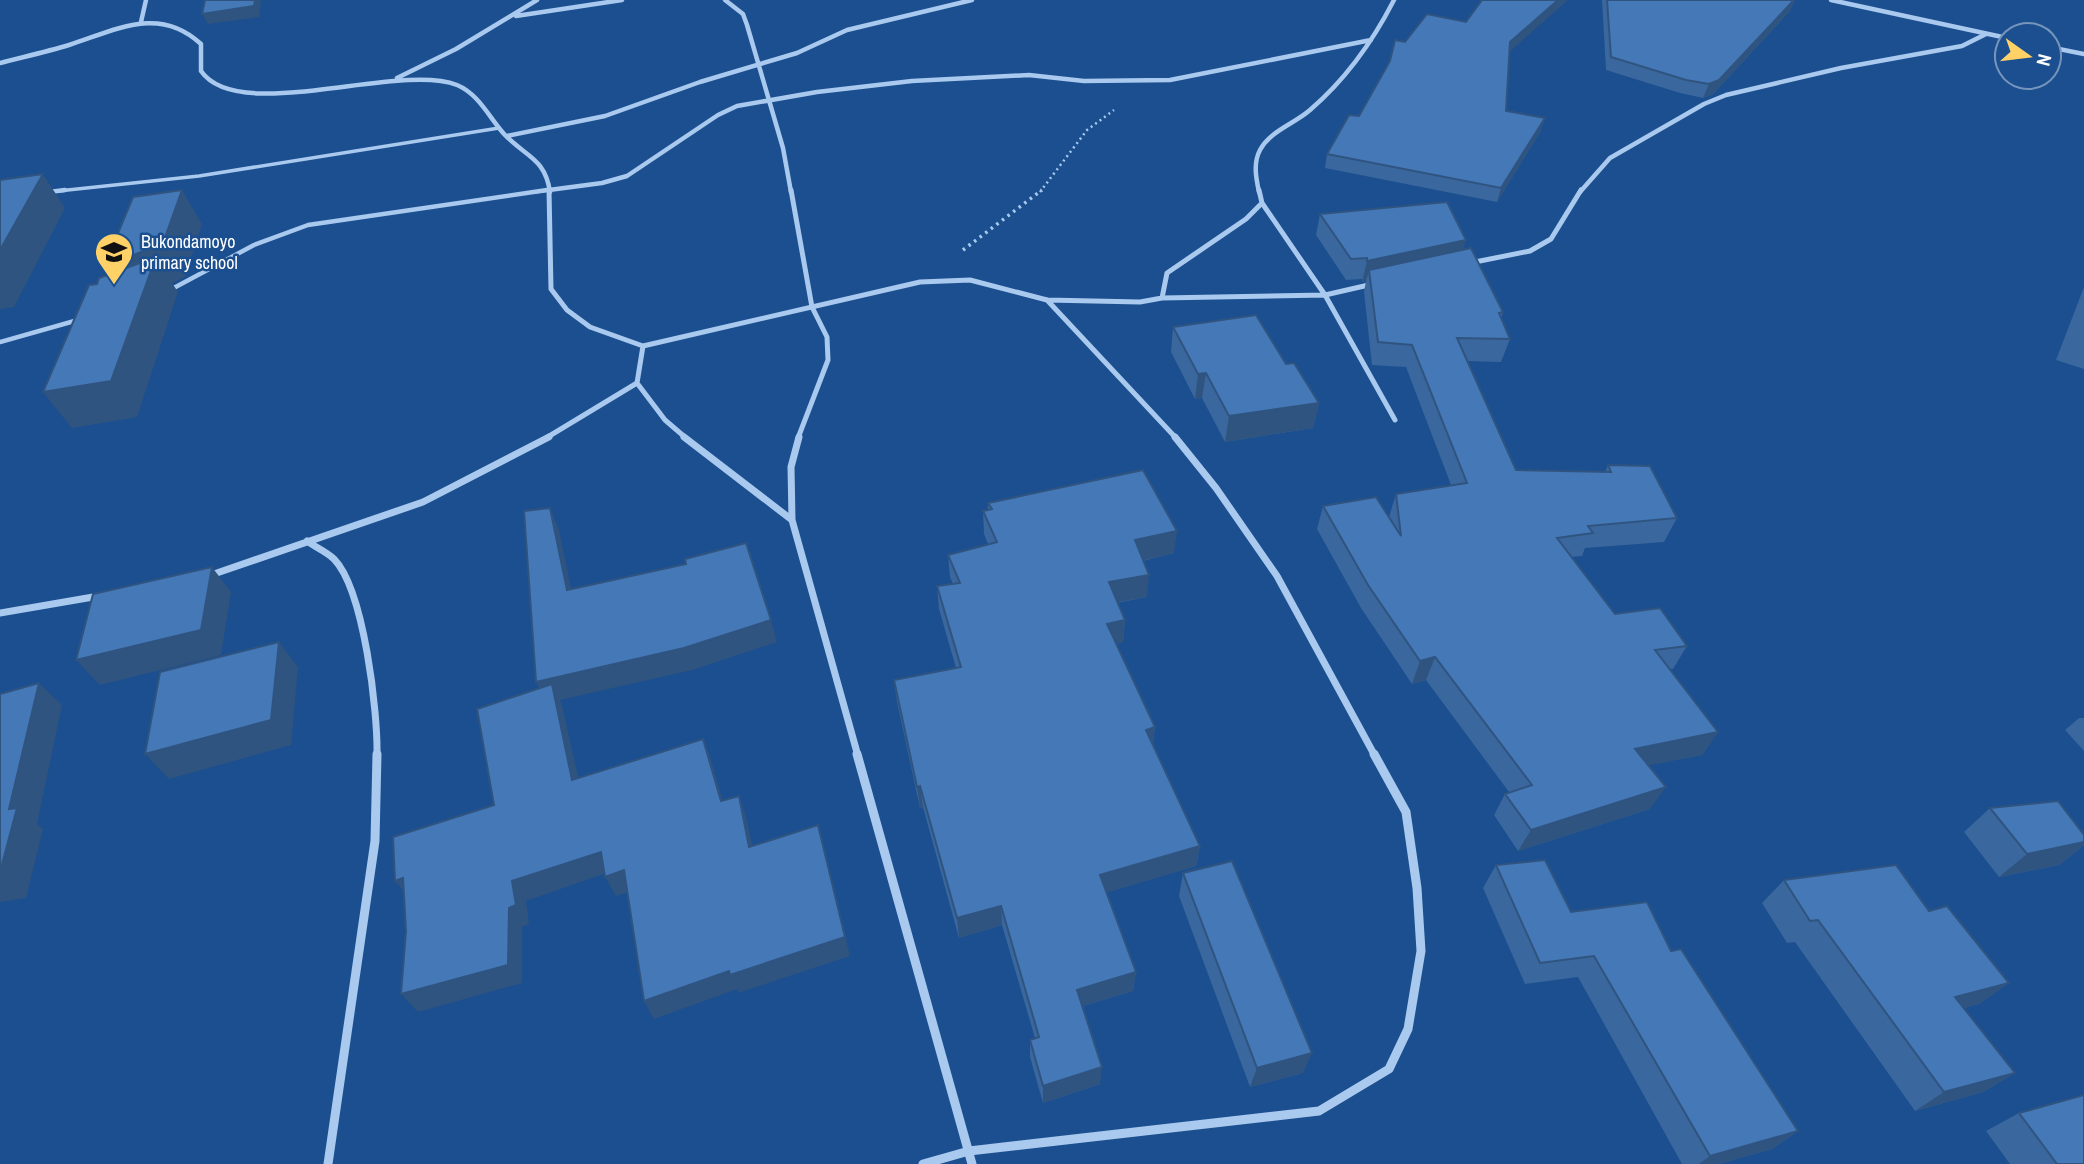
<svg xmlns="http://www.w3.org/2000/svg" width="2084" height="1164" viewBox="0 0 2084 1164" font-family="'Archivo Narrow',sans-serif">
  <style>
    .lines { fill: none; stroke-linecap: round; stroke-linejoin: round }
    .path-far1 { stroke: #a9c9ee; stroke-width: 2.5; stroke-dasharray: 2 3.5; stroke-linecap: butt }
    .path { stroke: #a9c9ee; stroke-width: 3.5; stroke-dasharray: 2.5 4.5; stroke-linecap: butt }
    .lane-far1 { stroke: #a9c9ee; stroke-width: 3.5 }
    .lane { stroke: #a9c9ee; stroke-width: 4.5 }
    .street-far3 { stroke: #a9c9ee; stroke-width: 4.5 }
    .street-far2 { stroke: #a9c9ee; stroke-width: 5 }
    .street-far1 { stroke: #a9c9ee; stroke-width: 7 }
    .street { stroke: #a9c9ee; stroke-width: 9 }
    .wall { fill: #3a679d }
    .shaded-wall { fill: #305480 }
    .building { fill: #4478b7; stroke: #305480; stroke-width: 2 }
    .labels { text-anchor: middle; stroke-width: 5; stroke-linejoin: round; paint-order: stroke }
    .far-poi-label { font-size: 18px; fill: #fff; stroke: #1b4f8f; text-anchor: start }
  </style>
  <rect width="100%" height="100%" fill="#1b4f8f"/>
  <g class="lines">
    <path class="path-far1" d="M1040,192L1087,130L1114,110"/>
    <path class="path" d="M963,250L1042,190"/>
    <path class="lane-far1" d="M49,192L199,176L499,128
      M535,192L549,190"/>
    <path class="lane" d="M49,192L65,190
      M170,290L254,245L308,225L547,190
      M0,342L78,320"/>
    <path class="street-far3" d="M725,0L743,14L747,25L783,148L791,192
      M1831,0L2007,38
      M516,16L622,0
      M141,22L146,0
      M2049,47L2084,54
      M0,63C23,57 46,52 69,45C116,30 159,5 201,44V71C238,125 398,62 457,85C479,94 490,119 505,135C526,157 545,158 550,192
      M397,78L456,49L537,0
      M507,136L605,116L700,82L797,53L847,30L972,0
      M549,190L602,183L627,176L718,115L737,106L817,92L912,81L1029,75L1084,81L1170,80L1371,40
      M1259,192C1256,178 1253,163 1260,150C1270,131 1294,124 1310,110C1345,80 1373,41 1394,0
      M1580,192L1610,158L1704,104L1726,95L1841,68L1962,46L1986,34"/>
    <path class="street-far2" d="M549,190L551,289L567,310L590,327L643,346L920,282L970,280L1047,300L1140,302L1162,298L1167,273L1246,219L1262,203L1259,190
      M791,190L812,307L827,337L828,360L798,438
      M1262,203L1325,295L1395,420
      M1470,263L1530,251L1551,239L1581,190
      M1162,298L1325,295L1373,284
      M1047,300L1176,438
      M643,346L637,383L665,420L686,438
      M546,438L637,383"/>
    <path class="street-far1" d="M684,437L792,520
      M799,437L791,467L792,520L858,756
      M1175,437L1216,488L1277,576L1375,756
      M307,541C315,547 327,552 334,559C364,590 378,712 377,756
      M211,575L423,502L549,437
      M0,613L99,596"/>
    <path class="street" d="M857,754L972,1164
      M328,1164L375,841L377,754
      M923,1164L969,1151L1319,1111L1389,1069L1408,1029L1421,951L1417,888L1406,812L1374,754"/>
  </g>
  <path class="wall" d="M1602,0H1795L1789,12L1713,94L1703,98L1680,93L1606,70Z
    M1466,22L1509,52L1506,111L1545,118L1540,132L1497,202L1325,168L1327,154L1359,116L1405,42Z
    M1320,214L1463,250L1503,312L1501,319L1510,339L1501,362L1467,361L1516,470L1605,472L1608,465L1677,518L1664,542L1585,548L1582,556L1571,557L1615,614L1687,646L1673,669H1670L1718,732L1702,755L1648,765L1650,809L1518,851L1494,815L1505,794L1509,792L1426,680L1412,684L1361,608L1317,529L1323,506L1389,517L1396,494L1451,485L1406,367L1372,365L1364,292L1366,281L1362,282V279L1346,280L1316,235Z
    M2084,287V369L2056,360Z
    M1173,327L1286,364L1319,403L1313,428L1225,442L1202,398L1195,399L1171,352Z
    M988,503L1174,553L1143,561L1147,597L1117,603L1125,620L1123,642L1116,644L1155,727L1153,744L1200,846L1196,866L1107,892L1136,972L1133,991L1083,1006L1100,1084L1043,1103L1030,1057V1040L1035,1038L1002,925L959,938L923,807L920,808L897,702L894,680L956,668L939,609L937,586L953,584L950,577L948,555L988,544L984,534L983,511L988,510Z
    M2079,718H2084V751L2065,730Z
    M1990,808L2084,835V845L2059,865L1999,877L1964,832Z
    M1496,865L1571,912L1671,951L1798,1131L1772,1149L1719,1164H1682L1578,977L1525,984L1483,888Z
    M1183,873L1303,1073L1250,1087L1179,896Z
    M1784,880L1929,911L2009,983L1979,1004L1964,1008L2015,1073L1983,1092L1915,1111L1795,942L1787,943L1762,903Z
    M2019,1113L2084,1164H2010L1986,1131Z"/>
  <path class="shaded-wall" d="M255,0H261L259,17L208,24L202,14Z
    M1558,0H1568L1506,55L1510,42Z
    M1795,0L1789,12L1713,94L1703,98L1709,84Z
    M1545,118L1540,132L1497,202L1501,188Z
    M43,174L65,208L14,307L0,309V250Z
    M182,190L202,224L185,277L172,283L178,292L137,417L72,428L43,392L127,302L104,267Z
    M1466,240L1460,261L1369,270L1366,281L1362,282L1367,261Z
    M1206,373L1202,398L1195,399L1198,374Z
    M1319,403L1313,428L1225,442L1229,416Z
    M550,508L559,530L576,613L567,590Z
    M1177,531L1174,553L1133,563L1135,540Z
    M212,567L231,592L221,655L100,685L76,660Z
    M1149,575L1147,597L1107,604L1109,582Z
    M771,620L777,642L692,670L560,700L562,705L583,800L572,780L547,703L536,682Z
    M1125,620L1123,642L1106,646L1107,624Z
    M279,642L298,667L291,745L169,779L145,754Z
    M1435,657L1426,680L1412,684L1420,661Z
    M39,683L62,705L37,824L43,829L26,898L0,902V872L9,809Z
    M1155,727L1152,749L1146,730Z
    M1718,732L1702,755L1620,771L1635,749Z
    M703,739L711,760L729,822L721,801Z
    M920,786L923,807L920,808L917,787Z
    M1666,787L1650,809L1518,851L1531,830Z
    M739,796L746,816L757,867L749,847Z
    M818,825L850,956L738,993L737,989L654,1019L644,1001L729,971Z
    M2084,842V845L2059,865L1999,877L2027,854Z
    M1200,846L1196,866L1099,895L1100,875Z
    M601,852L612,871L526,901L529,924L522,927V983L418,1012L401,994L509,908L512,881Z
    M624,870L634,890L616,896L605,877Z
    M403,878L411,900L395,881Z
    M1001,906L1002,925L959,938L957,918Z
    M1136,972L1133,991L1076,1008L1077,990Z
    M2009,983L1979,1004L1927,1017L1955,997Z
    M1312,1053L1303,1073L1250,1087L1257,1068Z
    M1102,1067L1100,1084L1043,1103V1086Z
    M2015,1073L1983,1092L1915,1111L1944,1092Z
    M1798,1131L1772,1149L1719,1164H1699L1710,1156Z"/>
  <path class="building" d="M205,0H255L254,6L202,14Z
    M1482,0H1558L1510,42L1506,111L1545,118L1501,188L1327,154L1349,115L1359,116L1390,61L1395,40L1405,42L1427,14L1466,22Z
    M1607,0H1794L1719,80L1709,84L1686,80L1611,57Z
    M43,174L0,250V180Z
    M182,190L163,243L104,267L133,197Z
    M1447,202L1466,240L1367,261V258L1351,259L1320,214Z
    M1471,248L1503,312L1499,313L1510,339L1457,338L1516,470L1611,472L1608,465L1650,466L1677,518L1588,526L1593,533L1557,538L1615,614L1660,608L1687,646L1655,650L1718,732L1635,749L1666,787L1531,830L1505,794L1532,785L1435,657L1420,661L1368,585L1323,506L1376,497L1401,536L1396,494L1467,483L1412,345L1378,342L1369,270Z
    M156,257L111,381L43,392L89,285L97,284L99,278Z
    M1256,315L1286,364L1294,363L1319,403L1229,416L1206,373L1198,374L1173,327Z
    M1143,470L1177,531L1135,540L1149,575L1109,582L1125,620L1107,624L1155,727L1146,730L1200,846L1100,875L1136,972L1077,990L1102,1067L1043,1086L1030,1040L1039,1037L1001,906L957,918L920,786L917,787L894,680L961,667L937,586L960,583L948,555L997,542L983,511L992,509L988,503Z
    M550,508L567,590L686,564L685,559L746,543L771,620L684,648L536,682L524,511Z
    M212,567L201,630L76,660L93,594Z
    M279,642L271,720L145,754L160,672Z
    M39,683L9,809L17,808L0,872V694Z
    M552,684L572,780L703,739L721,801L739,796L749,847L818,825L845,937L730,975L729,971L644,1001L624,870L605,877L601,852L512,881L516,905L509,908L508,965L401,994L406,931L403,878L395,881L393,837L494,805L477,709Z
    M2058,801L2084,835V842L2027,854L1990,808Z
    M1545,860L1571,912L1647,902L1671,951L1681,949L1798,1131L1710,1156L1594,956L1540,963L1496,865Z
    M1232,861L1312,1053L1257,1068L1183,873Z
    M1896,865L1929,911L1947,906L2009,983L1955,997L2015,1073L1944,1092L1818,920L1810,921L1784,880Z
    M2084,1095V1164H2057L2019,1113Z"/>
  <defs>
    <symbol id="school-pin" viewBox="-11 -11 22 30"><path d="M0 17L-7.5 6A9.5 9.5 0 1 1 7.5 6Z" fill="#ffd166" stroke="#1b4f8f"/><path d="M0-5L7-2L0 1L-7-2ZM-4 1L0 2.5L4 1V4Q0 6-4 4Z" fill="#111"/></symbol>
  </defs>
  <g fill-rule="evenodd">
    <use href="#school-pin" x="92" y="230" width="44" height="60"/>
  </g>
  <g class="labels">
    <g class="far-poi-label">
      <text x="141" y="248">Bukondamoyo<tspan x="141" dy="21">primary school</tspan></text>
    </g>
  </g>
  <g transform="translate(2028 56) rotate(104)"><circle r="33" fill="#1b4f8f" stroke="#7695bc" stroke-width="2"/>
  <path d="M0-5L12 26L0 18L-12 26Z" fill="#ffd166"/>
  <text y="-10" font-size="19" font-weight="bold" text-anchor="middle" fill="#ffffff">N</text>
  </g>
</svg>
